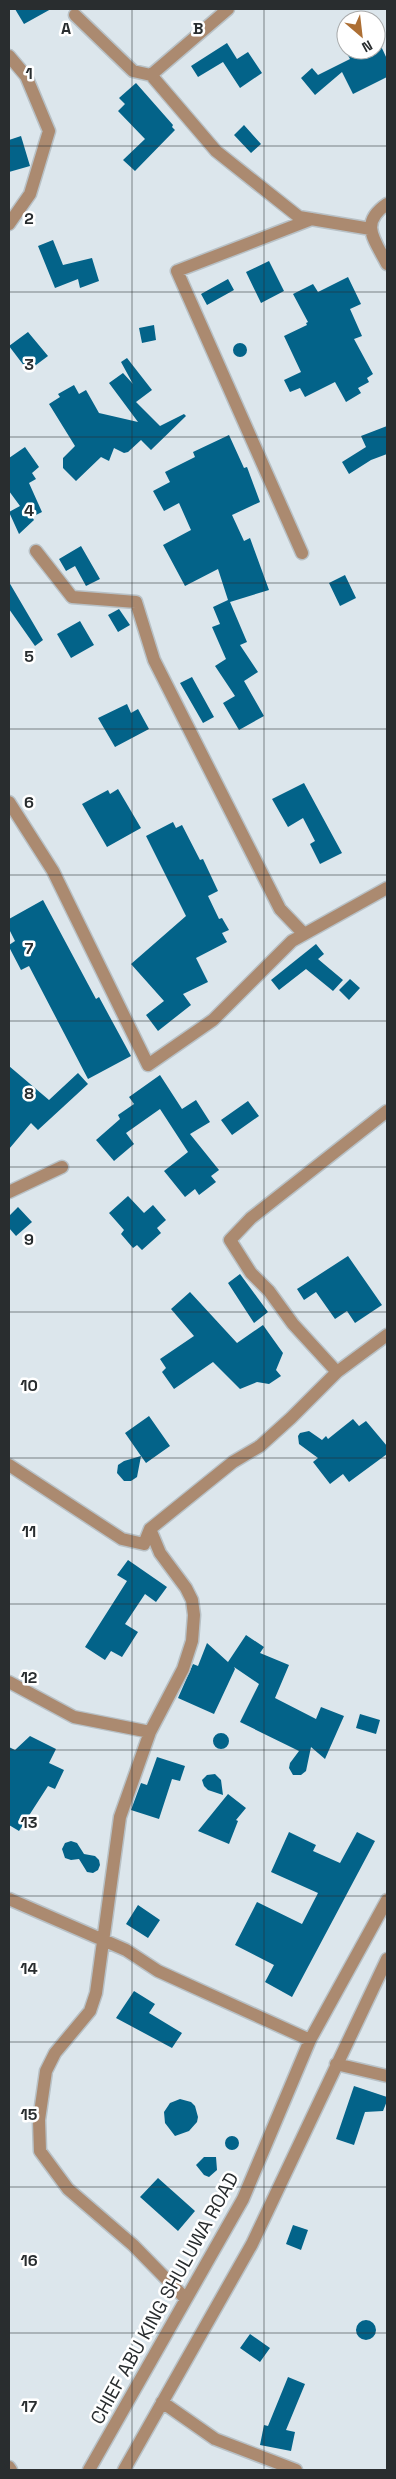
<svg xmlns="http://www.w3.org/2000/svg" width="396" height="2479" viewBox="0 0 396 2479" font-family="'Space Grotesk',sans-serif">
  <style>
    .building { fill: #036389 }
    .lines { fill: none; stroke-linecap: round; stroke-linejoin: round }
    .minor-casing { stroke: #b8c1c6; stroke-width: 15 }
    .minor { stroke: #ab8a70; stroke-width: 12 }
    .grid { fill: none; stroke: #292d2f; stroke-width: 1; stroke-opacity: 0.55 }
    .labels { text-anchor: middle; stroke-width: 5; stroke-linejoin: round; paint-order: stroke }
    .street-label { font-size: 19px; fill: #292d2f; stroke: #fff }
    .grid-label { font-size: 16px; text-anchor: middle; font-weight: bold; fill: #292d2f; stroke: #fff; stroke-width: 5; stroke-linejoin: round; paint-order: stroke }
  </style>
  <rect width="100%" height="100%" fill="#dce6ec"/>
  <path class="building" d="M15,9H51L24,24Z
    M227,43L237,59L248,52L262,73L240,88L223,62L198,77L191,66Z
    M380,44L387,59V77L353,94L342,72L315,95L301,78L312,68L318,75L350,59L345,50H376V46Z
    M136,83L173,125L172,127L175,130L135,171L123,160L145,139L118,111L125,104L119,98Z
    M244,125L261,144L251,153L234,135Z
    M21,136L30,166L9,172V140Z
    M53,240L63,265L92,258L99,281L80,288L78,279L55,288L38,246Z
    M269,261L284,291L261,303L246,272Z
    M348,277L361,304L350,309L362,336L354,339L373,374L367,378L369,382L358,388L361,393L346,402L335,382L305,397L300,388L290,392L284,380L301,372L284,336L307,325L306,323L308,322L293,294L313,284L318,292Z
    M228,279L234,290L207,305L201,294Z
    M154,325L156,340L142,343L139,328Z
    M28,332L48,356L28,371L9,346Z
    M233 350a7 7 0 1 1 14 0a7 7 0 1 1-14 0Z
    M127,358L152,390L136,402L160,426L184,414L186,416L151,450L141,440L128,452L124,453L114,448L109,461L101,457L76,481L63,468V458L75,446L49,404L60,397L58,394L74,385L79,394L86,390L99,413L138,422L109,383L123,373L133,384L121,362Z
    M387,426V454L371,460L349,474L342,462L366,447L361,436Z
    M229,435L244,468L247,467L260,502L232,515L244,541L250,538L269,590L230,602L247,642L240,645L258,672L244,681L264,716L239,730L223,703L235,696L215,666L226,659L212,627L220,624L213,607L228,600L218,569L185,586L163,545L191,530L179,503L164,511L153,491L170,482L165,472L195,457L193,452Z
    M25,447L39,467L32,473L36,479L29,483L42,512L32,517L34,520L19,534L9,512L20,506L9,491V458Z
    M81,546L100,579L86,586L75,566L66,571L59,559Z
    M345,575L356,598L340,606L329,583Z
    M9,582L43,640L35,646L9,609Z
    M119,609L130,625L118,632L108,615Z
    M80,621L94,645L71,658L57,634Z
    M192,677L214,717L203,723L180,683Z
    M127,704L131,713L138,709L149,729L115,747L98,718Z
    M304,783L342,853L320,864L310,844L315,841L303,818L288,827L272,799Z
    M118,789L141,828L107,847L82,804L108,790L110,794Z
    M173,822L176,828L182,825L200,860L203,859L218,891L208,896L219,919L222,918L229,930L222,933L227,942L196,958L208,982L183,994L191,1005L158,1031L146,1015L164,1001L131,964L186,916L146,836Z
    M43,900L96,999L99,997L131,1056L88,1079L29,966L21,970L9,947V945L15,941L9,929V919Z
    M316,944L324,954L318,959L343,980L333,991L306,969L279,990L271,980Z
    M350,979L360,988L349,1000L339,990Z
    M9,1066L49,1100L78,1073L88,1084L38,1130L31,1123L9,1149Z
    M160,1075L182,1109L196,1100L210,1122L190,1134L219,1170L211,1176L216,1182L199,1195L195,1189L185,1197L164,1171L188,1152L160,1109L126,1133L134,1144L114,1161L96,1140L120,1119L118,1115L134,1104L129,1097Z
    M248,1101L259,1116L232,1135L221,1120Z
    M128,1196L144,1213L153,1205L166,1220L157,1228L161,1233L142,1250L137,1245L133,1248L121,1234L124,1230L109,1213Z
    M18,1207L32,1222L16,1236L9,1228V1216Z
    M348,1256L382,1305L355,1323L347,1311L335,1319L316,1292L304,1300L297,1289Z
    M240,1274L268,1312L254,1323L228,1283Z
    M190,1292L237,1343L263,1325L283,1353L276,1370L281,1376L269,1384L257,1382L240,1389L213,1362L174,1389L162,1372L166,1368L160,1359L194,1336L171,1309Z
    M149,1416L170,1446L146,1463L141,1456L137,1477L131,1481H124L117,1473L118,1465L124,1461L141,1456L125,1433Z
    M353,1419L359,1426L366,1421L387,1446V1454L349,1482L343,1474L330,1484L313,1462L318,1458L299,1444L298,1436L300,1433L309,1431L322,1440L326,1436L328,1439Z
    M128,1560L167,1587L156,1602L145,1594L125,1624L138,1632L122,1657L111,1651L105,1660L85,1647L127,1581L117,1575Z
    M246,1635L264,1647L260,1653L289,1665L275,1698L316,1719L321,1707L344,1716L325,1759L311,1747L306,1771L301,1775H293L289,1768L290,1763L299,1751L240,1722L259,1684L234,1667L235,1669L214,1714L178,1698L193,1664L198,1666L207,1643L228,1662Z
    M360,1714L380,1720L376,1734L356,1728Z
    M213 1741a8 8 0 1 1 16 0a8 8 0 1 1-16 0Z
    M30,1736L56,1749L49,1763L64,1770L55,1789L48,1786L19,1831L9,1825V1747L15,1750Z
    M157,1757L185,1766L180,1781L172,1779L159,1819L131,1810L141,1783L147,1785Z
    M215,1774L221,1780L223,1795L208,1790L204,1786L202,1780L207,1775Z
    M228,1794L246,1808L236,1820L238,1821L229,1844L198,1831Z
    M289,1832L316,1845L313,1851L340,1863L357,1832L375,1841L292,1997L265,1982L274,1965L235,1945L257,1902L302,1924L318,1893L271,1872Z
    M71,1841L77,1843L84,1854L95,1856L99,1860L100,1865L98,1870L93,1873L87,1872L79,1859L71,1860L65,1858L62,1849L65,1843Z
    M138,1905L160,1920L148,1938L126,1924Z
    M134,1991L155,2004L149,2013L182,2033L172,2048L116,2018Z
    M354,2086L387,2097V2101L383,2111L365,2112L354,2145L336,2139Z
    M180,2099L191,2102L195,2106L198,2117L197,2122L189,2131L175,2136L165,2123L164,2112L170,2103Z
    M225 2143a7 7 0 1 1 14 0a7 7 0 1 1-14 0Z
    M204,2157H216L217,2170L209,2177L204,2175L196,2165Z
    M158,2178L195,2211L178,2231L140,2197Z
    M293,2225L308,2230L301,2250L286,2244Z
    M356 2330a10 10 0 1 1 20 0a10 10 0 1 1-20 0Z
    M250,2334L270,2348L260,2362L240,2348Z
    M288,2377L305,2384L286,2430L295,2432L291,2451L260,2445L264,2425L268,2426Z"/>
  <g class="lines">
    <defs>
      <path id="minor" d="M228,9L151,75L216,151L299,217L371,229
        M75,15L133,71L151,75
        M9,56L26,76L49,131L30,194L9,224
        M387,204C359,223 374,239 387,264
        M36,551L72,597L136,602L154,660L280,909L303,933
        M302,553L177,271L312,219
        M9,802L53,871L148,1065L213,1020L292,941L387,888
        M9,1192L62,1167
        M337,1372L293,1324L269,1291L251,1273L230,1240L251,1218L387,1111
        M9,1465L122,1539L144,1544L150,1529L233,1462L260,1446L291,1418L337,1372L387,1335
        M150,1529L160,1553L186,1588L192,1600L194,1615L192,1641L183,1669L150,1732L120,1817L96,1993L90,2011L55,2053L46,2071L39,2120L40,2151L68,2189L133,2245L186,2299
        M9,1682L74,1717L150,1732
        M9,1899L126,1950L158,1971L310,2040
        M336,2064L387,2076
        M162,2402L215,2439L296,2470
        M9,2467L11,2470
        M89,2470L243,2199L310,2040L387,1900
        M124,2470L252,2244L387,1959"/>
    </defs>
    <use href="#minor" class="minor-casing"/>
    <use href="#minor" class="minor"/>
  </g>
  <path class="grid" d="M132,9V2470M264,9V2470M9,146H387M9,292H387M9,437H387M9,583H387M9,729H387M9,875H387M9,1021H387M9,1167H387M9,1312H387M9,1458H387M9,1604H387M9,1750H387M9,1896H387M9,2042H387M9,2187H387M9,2333H387"/>
  <g class="labels">
    <g class="street-label">
      <text transform="translate(164 2298) rotate(-61)" y="7">CHIEF ABU KING SHULUWA ROAD</text>
    </g>
  </g>
  <g class="grid-label">
    <text x="66" y="34">A</text>
    <text x="198" y="34">B</text>
    <text x="29" y="79">1</text>
    <text x="29" y="224">2</text>
    <text x="29" y="370">3</text>
    <text x="29" y="516">4</text>
    <text x="29" y="662">5</text>
    <text x="29" y="808">6</text>
    <text x="29" y="954">7</text>
    <text x="29" y="1099">8</text>
    <text x="29" y="1245">9</text>
    <text x="29" y="1391">10</text>
    <text x="29" y="1537">11</text>
    <text x="29" y="1683">12</text>
    <text x="29" y="1828">13</text>
    <text x="29" y="1974">14</text>
    <text x="29" y="2120">15</text>
    <text x="29" y="2266">16</text>
    <text x="29" y="2412">17</text>
  </g>
  <rect width="396" height="2479" fill="none" stroke="#292d2f" stroke-width="20"/>
  <g transform="translate(361 35) rotate(152)"><circle r="24" fill="#ffffff" stroke="#a9abac"/>
  <path d="M0-4L9 19L0 12L-9 19Z" fill="#ad6f34"/>
  <text y="-8" font-size="14" font-weight="bold" text-anchor="middle" fill="#292d2f">N</text>
  </g>
</svg>
